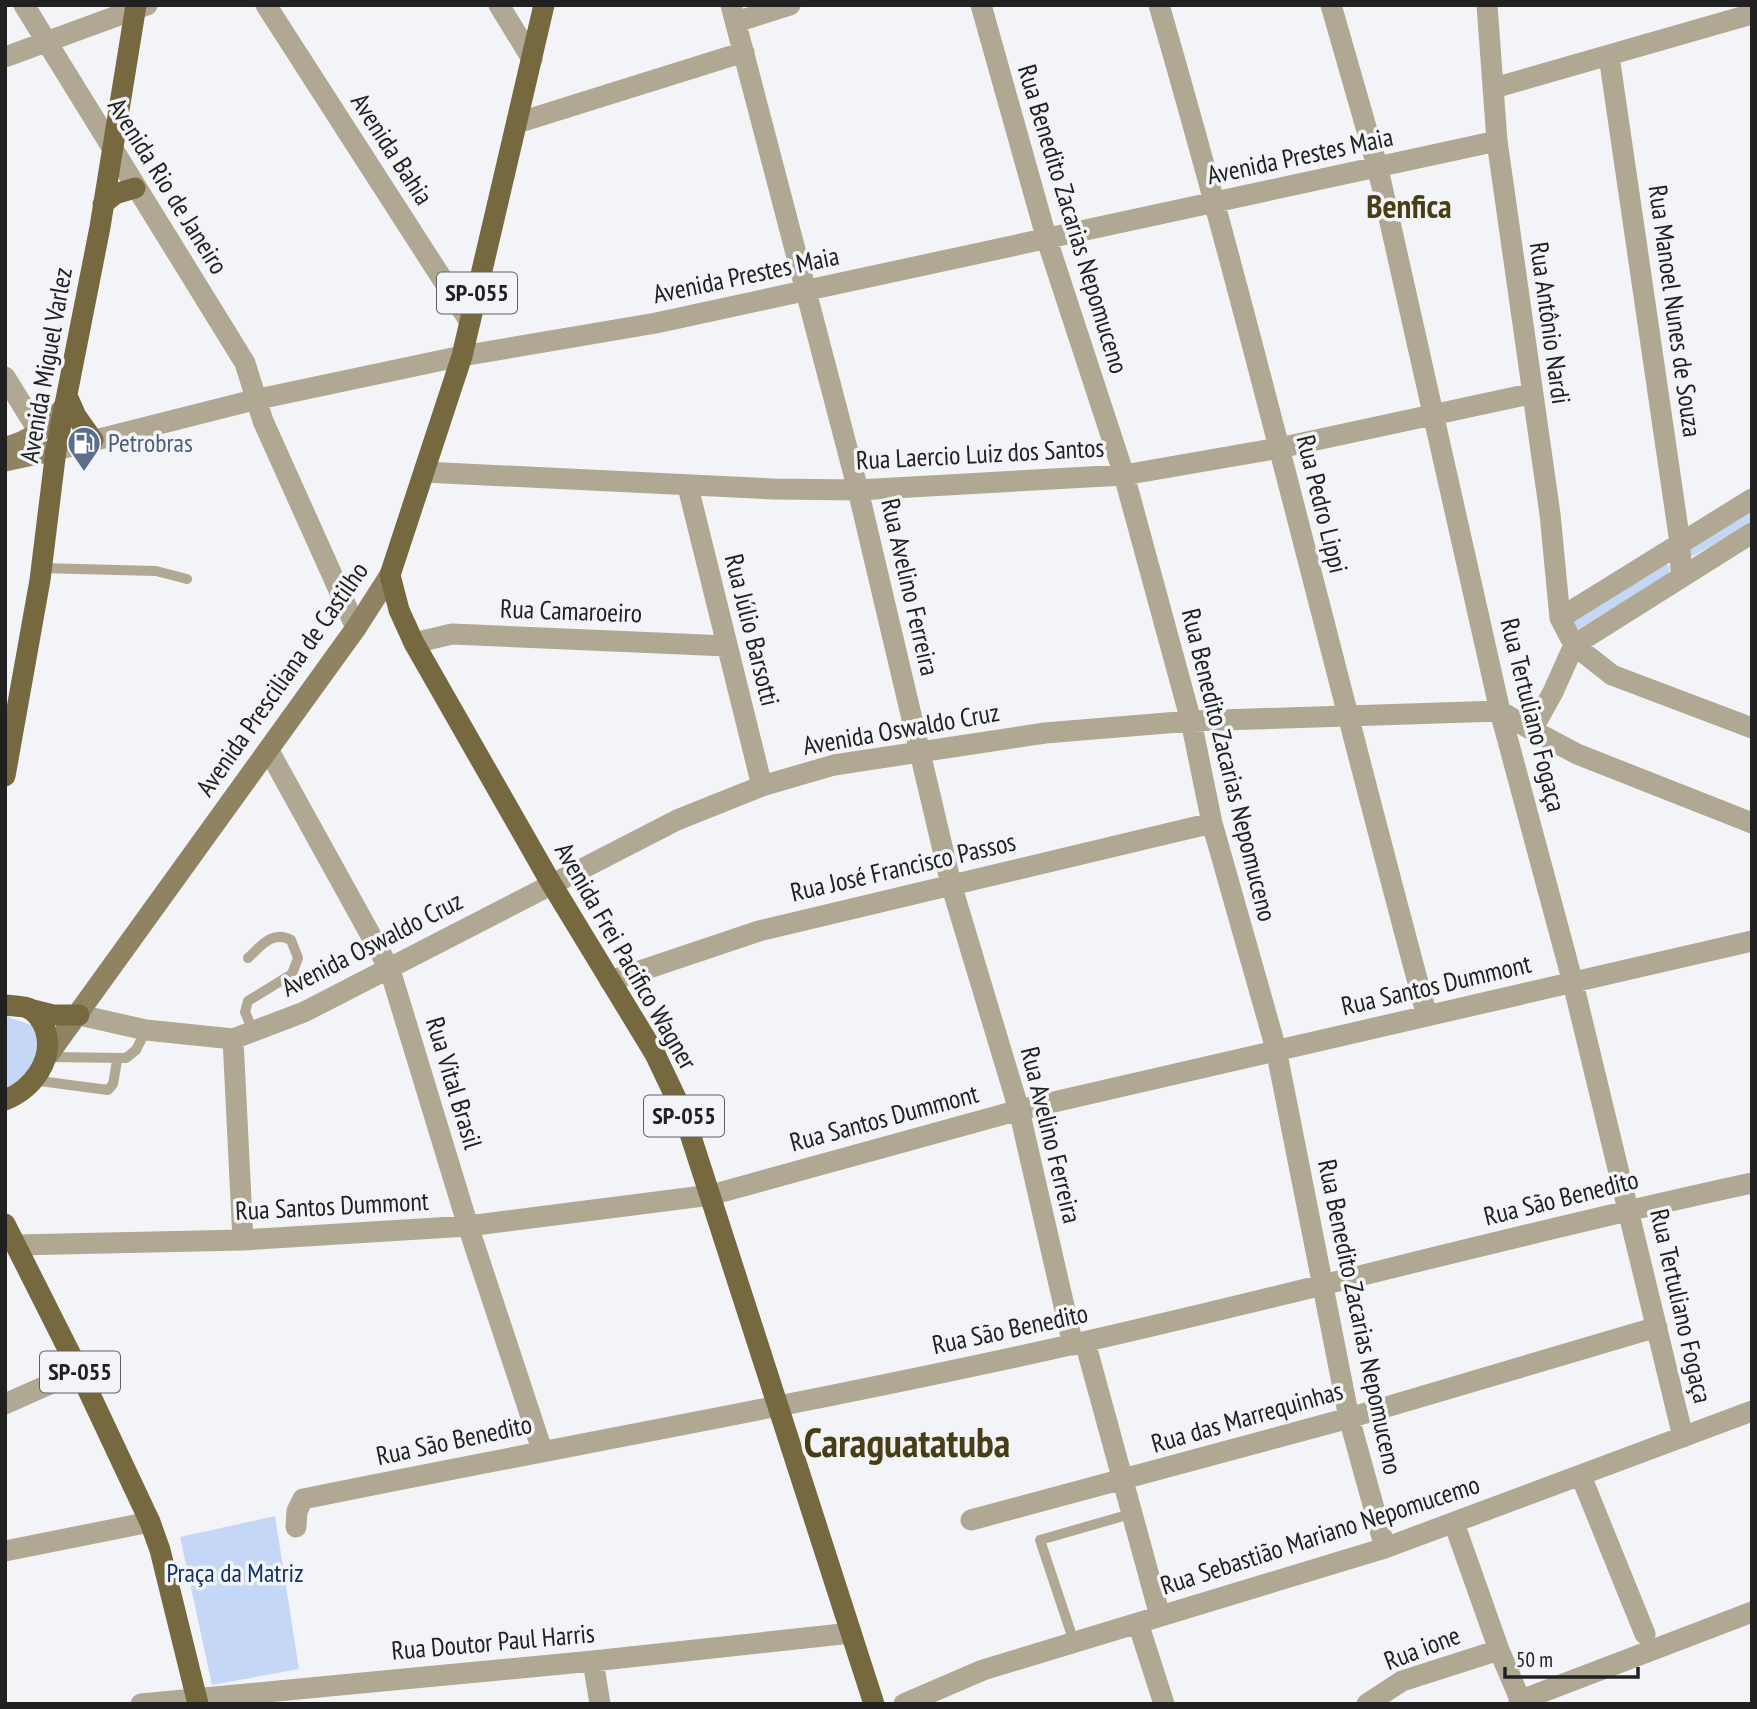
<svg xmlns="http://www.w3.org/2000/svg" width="1757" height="1709" viewBox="0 0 1757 1709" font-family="'PT Sans Narrow',sans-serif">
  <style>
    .green { fill: #c4d7f7 }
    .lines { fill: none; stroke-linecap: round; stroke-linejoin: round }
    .lane { stroke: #b0a892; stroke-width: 10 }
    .street { stroke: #b0a892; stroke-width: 21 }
    .secondary { stroke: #8f8362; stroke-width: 21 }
    .primary { stroke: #77693f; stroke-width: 21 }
    .labels { text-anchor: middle; stroke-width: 7; stroke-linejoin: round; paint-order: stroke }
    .shield { fill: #f3f4f7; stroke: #606062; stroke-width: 2 }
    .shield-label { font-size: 24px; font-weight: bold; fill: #212122 }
    .street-label { font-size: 26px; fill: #212122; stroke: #f3f4f7 }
    .service-label { font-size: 26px; fill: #4e5e75; stroke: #f3f4f7; text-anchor: start }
    .park-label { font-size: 26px; fill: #133369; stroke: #f3f4f7 }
    .district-label { font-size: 33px; font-weight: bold; fill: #473e15; stroke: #f3f4f7 }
    .town-label { font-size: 40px; font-weight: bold; fill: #473e15; stroke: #f3f4f7 }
  </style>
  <rect width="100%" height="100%" fill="#f3f4f7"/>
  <path class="green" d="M1752,505V523L1689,558L1687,546Z
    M1666,563L1670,567L1668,575L1575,631L1567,621Z
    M5,1016L34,1026L41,1041L30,1070L5,1094Z
    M275,1516L299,1669L212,1685L180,1537Z"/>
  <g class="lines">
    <path class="lane" d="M41,568L156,571L187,579
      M248,958C261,946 272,930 291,940L298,958L292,974L248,1001L245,1012L253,1031
      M47,1057L126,1058L136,1050L146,1030
      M32,1080L108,1090L113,1084L117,1061
      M1074,1642L1040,1540L1120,1517"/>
    <path class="street" d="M24,5L245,363L263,421L356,628
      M266,5L470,322
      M499,5L532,59
      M731,5L858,490L951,884L1019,1110L1073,1345
      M981,5L1047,240L1124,475L1191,721L1212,823L1276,1049L1349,1418L1385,1548
      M1159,5C1256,340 1336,680 1427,1016
      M1331,5L1378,169L1500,711L1573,983L1683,1437
      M1487,5L1497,141L1550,514L1560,618L1574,645L1612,675L1752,728
      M736,22L790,5
      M1609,56L1680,543L1681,575
      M5,57L147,5
      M1494,88L1752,14
      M517,123L744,52
      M5,377L39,432
      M56,450L254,400L462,356L656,323L1497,141
      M424,472L774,489L858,490L1124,475L1279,448L1530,394
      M688,487L762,786
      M1560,618L1752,499
      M414,643L452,634L727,646
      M1574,645L1752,533
      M1532,730L1577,754L1752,823
      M269,751L390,970L468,1226L542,1450
      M610,981L759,931L1212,823
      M79,1015L146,1030L233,1039L304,1012L677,820L762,786L834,765L1045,733L1191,721L1500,711L1532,730L1553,692L1574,645
      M233,1039L243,1240
      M16,1245L243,1240L468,1226L711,1195L1019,1110L1752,941
      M1085,1342L1160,1616
      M5,1404L79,1371
      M1581,1476L1645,1634
      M971,1520L1349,1418L1657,1327
      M1454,1523L1499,1650L1522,1704
      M296,1527L297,1511L303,1499C558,1447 816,1402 1070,1345C1298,1294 1523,1232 1752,1183
      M5,1551L150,1522
      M1138,1623L1164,1704
      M593,1661L600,1704
      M1519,1701L1752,1612
      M141,1704L593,1661L851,1633
      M904,1704L983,1670L1385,1548L1752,1411
      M1367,1704L1402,1681L1499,1650"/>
    <path class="secondary" d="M5,447C32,442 49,424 67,404
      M5,461L56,450
      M48,1055L356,628L390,575"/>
    <path class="primary" d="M544,5L462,356L390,575L399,610L414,643L551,883L655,1054L684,1115L874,1704
      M103,204L115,194L135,188
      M68,398L76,416L93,440
      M5,776L40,580L56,450L100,227L136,5
      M5,1005C12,1006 21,1006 28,1008C36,1012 42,1021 45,1029C55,1059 33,1089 5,1100
      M29,1009L53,1015H79
      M5,1224L79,1371L150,1522L160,1550L198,1704"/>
  </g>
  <defs>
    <symbol id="fuel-pin" viewBox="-11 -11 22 30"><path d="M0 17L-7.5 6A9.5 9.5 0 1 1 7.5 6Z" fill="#5c6f8a" stroke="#f3f4f7"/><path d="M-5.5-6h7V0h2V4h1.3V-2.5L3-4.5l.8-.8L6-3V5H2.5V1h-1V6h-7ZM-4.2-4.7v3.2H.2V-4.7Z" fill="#fff"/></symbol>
  </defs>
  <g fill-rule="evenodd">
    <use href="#fuel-pin" x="65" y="424" width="38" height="52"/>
  </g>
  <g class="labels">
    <g class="shield">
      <rect x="437" y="272.5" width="80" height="41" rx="5"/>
      <rect x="644" y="1095.5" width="80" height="41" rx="5"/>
      <rect x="40" y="1351.5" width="80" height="41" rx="5"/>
    </g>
    <g class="shield-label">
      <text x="477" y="301">SP-055</text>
      <text x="684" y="1124">SP-055</text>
      <text x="80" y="1380">SP-055</text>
    </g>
    <g class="street-label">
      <text transform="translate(392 149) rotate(57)" y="9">Avenida Bahia</text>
      <text transform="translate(1300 156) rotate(-12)" y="9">Avenida Prestes Maia</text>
      <text transform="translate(168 186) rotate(58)" y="9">Avenida Rio de Janeiro</text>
      <text transform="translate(1073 219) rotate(73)" y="9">Rua Benedito Zacarias Nepomuceno</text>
      <text transform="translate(746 275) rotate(-12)" y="9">Avenida Prestes Maia</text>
      <text transform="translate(1675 311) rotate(82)" y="9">Rua Manoel Nunes de Souza</text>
      <text transform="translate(1550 323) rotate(82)" y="9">Rua Antônio Nardi</text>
      <text transform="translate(46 365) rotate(-80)" y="9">Avenida Miguel Varlez</text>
      <text transform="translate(980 454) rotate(-3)" y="9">Rua Laercio Luiz dos Santos</text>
      <text transform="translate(1322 504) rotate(76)" y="9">Rua Pedro Lippi</text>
      <text transform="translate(910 587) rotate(77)" y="9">Rua Avelino Ferreira</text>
      <text transform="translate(571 611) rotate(2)" y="9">Rua Camaroeiro</text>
      <text transform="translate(752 630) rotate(76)" y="9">Rua Júlio Barsotti</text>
      <text transform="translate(282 679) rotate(-55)" y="9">Avenida Presciliana de Castilho</text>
      <text transform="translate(1533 715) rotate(76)" y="9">Rua Tertuliano Fogaça</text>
      <text transform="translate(901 729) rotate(-10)" y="9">Avenida Oswaldo Cruz</text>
      <text transform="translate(1229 765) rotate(76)" y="9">Rua Benedito Zacarias Nepomuceno</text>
      <text transform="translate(903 867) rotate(-13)" y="9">Rua José Francisco Passos</text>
      <text transform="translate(372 944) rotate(-27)" y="9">Avenida Oswaldo Cruz</text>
      <text transform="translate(626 956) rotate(60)" y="9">Avenida Frei Pacifico Wagner</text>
      <text transform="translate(1436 985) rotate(-13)" y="9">Rua Santos Dummont</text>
      <text transform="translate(454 1083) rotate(73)" y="9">Rua Vital Brasil</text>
      <text transform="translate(884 1118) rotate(-15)" y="9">Rua Santos Dummont</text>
      <text transform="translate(1051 1135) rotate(76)" y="9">Rua Avelino Ferreira</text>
      <text transform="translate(1561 1198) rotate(-14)" y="9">Rua São Benedito</text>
      <text transform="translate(332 1206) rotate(-3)" y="9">Rua Santos Dummont</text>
      <text transform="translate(1681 1306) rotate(77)" y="9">Rua Tertuliano Fogaça</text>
      <text transform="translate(1360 1317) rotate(78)" y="9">Rua Benedito Zacarias Nepomuceno</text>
      <text transform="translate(1010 1329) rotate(-12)" y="9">Rua São Benedito</text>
      <text transform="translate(1247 1417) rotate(-16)" y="9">Rua das Marrequinhas</text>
      <text transform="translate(454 1440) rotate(-12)" y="9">Rua São Benedito</text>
      <text transform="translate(1320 1535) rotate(-18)" y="9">Rua Sebastião Mariano Nepomucemo</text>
      <text transform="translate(493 1642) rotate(-5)" y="9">Rua Doutor Paul Harris</text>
      <text transform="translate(1422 1648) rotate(-21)" y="9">Rua ione</text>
    </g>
    <g class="service-label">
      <text x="108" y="452">Petrobras</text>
    </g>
    <g class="park-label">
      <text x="235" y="1582">Praça da Matriz</text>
    </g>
    <g class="district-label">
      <text x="1409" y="218">Benfica</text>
    </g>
    <g class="town-label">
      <text x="907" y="1457">Caraguatatuba</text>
    </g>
  </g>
  <rect width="1757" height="1709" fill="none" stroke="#212122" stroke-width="14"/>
  <path d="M1505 1667v10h133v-10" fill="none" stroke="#212122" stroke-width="3.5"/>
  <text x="1516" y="1667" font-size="21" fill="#212122" stroke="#f3f4f7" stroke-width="5" paint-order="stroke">50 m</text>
</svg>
